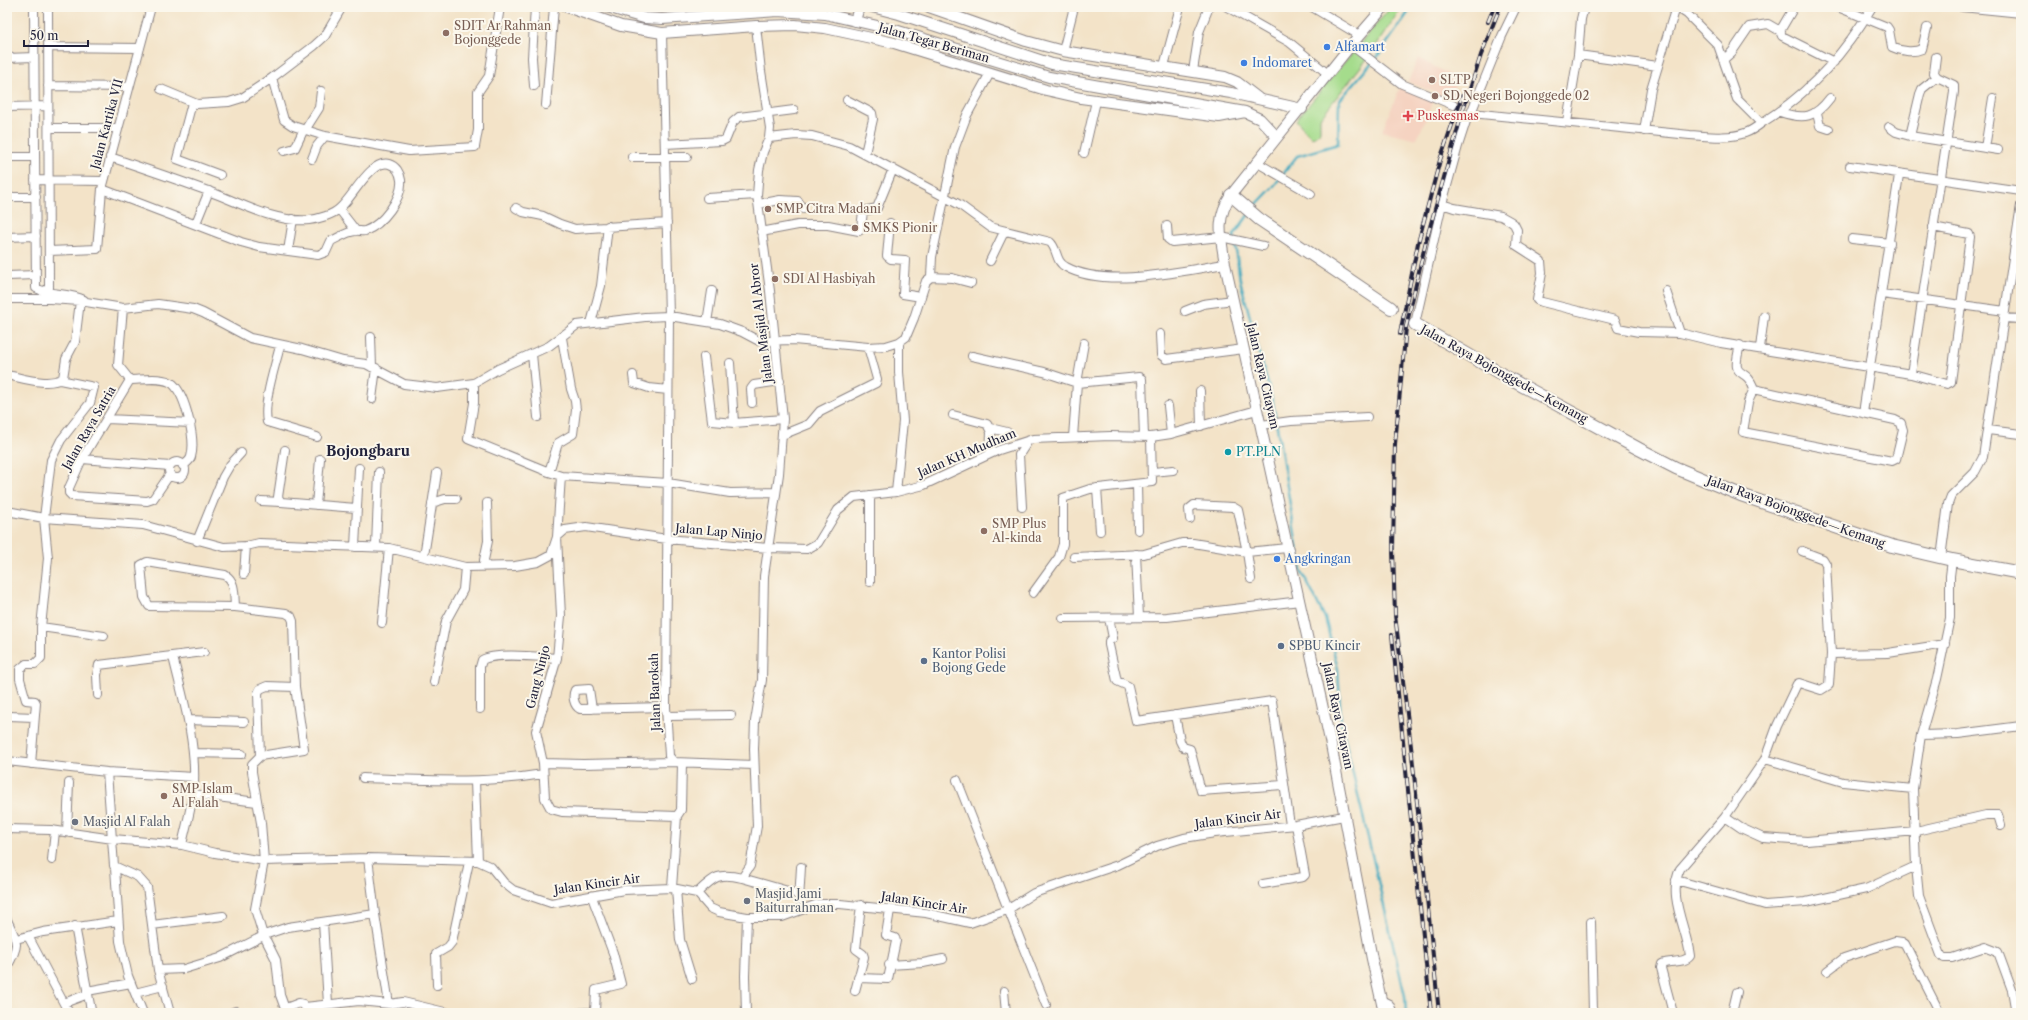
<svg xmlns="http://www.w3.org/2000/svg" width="2028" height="1020" viewBox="0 0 2028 1020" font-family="'Libre Caslon Text',serif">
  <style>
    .built { fill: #f5d3c1 }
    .green { fill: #a5dc8c; stroke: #647f64 }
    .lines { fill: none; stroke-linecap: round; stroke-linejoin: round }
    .stream { stroke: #3faabf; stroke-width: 2.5 }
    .minor-casing { stroke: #8a8282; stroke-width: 10 }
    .major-casing { stroke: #8a8282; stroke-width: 12 }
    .highway-casing { stroke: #8a8282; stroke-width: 14 }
    .minor { stroke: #fff; stroke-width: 8 }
    .major { stroke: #fff; stroke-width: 10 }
    .highway { stroke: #fff; stroke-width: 12 }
    .rail-casing { stroke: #22223b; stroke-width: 4 }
    .rail { stroke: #fbf7ec; stroke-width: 2.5; stroke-dasharray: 8; stroke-linecap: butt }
    .education-dot { fill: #8d6e63; stroke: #fbf7ec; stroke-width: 1.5 }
    .shop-dot { fill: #3f7fe0; stroke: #fbf7ec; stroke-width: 1.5 }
    .health-dot { fill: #e0444e; stroke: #fbf7ec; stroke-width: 1.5 }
    .culture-dot { fill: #0f9aa8; stroke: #fbf7ec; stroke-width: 1.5 }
    .service-dot { fill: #5c6f8a; stroke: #fbf7ec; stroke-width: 1.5 }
    .worship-dot { fill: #6b7280; stroke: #fbf7ec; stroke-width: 1.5 }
    .labels { text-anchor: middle; stroke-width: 4; stroke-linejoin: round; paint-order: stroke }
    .education-label { font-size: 12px; fill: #785e54; stroke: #fbf7ec; text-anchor: start }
    .street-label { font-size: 12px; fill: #22223b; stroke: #fbf7ec }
    .shop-label { font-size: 12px; fill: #366cbe; stroke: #fbf7ec; text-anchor: start }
    .health-label { font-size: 12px; fill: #be3a42; stroke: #fbf7ec; text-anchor: start }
    .culture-label { font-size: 12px; fill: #0d838f; stroke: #fbf7ec; text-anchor: start }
    .service-label { font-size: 12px; fill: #4e5e75; stroke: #fbf7ec; text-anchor: start }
    .worship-label { font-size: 12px; fill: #5b616d; stroke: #fbf7ec; text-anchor: start }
    .quarter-label { font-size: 14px; font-weight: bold; fill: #22223b; stroke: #fbf7ec }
  </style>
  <rect width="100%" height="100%" fill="#fbf7ec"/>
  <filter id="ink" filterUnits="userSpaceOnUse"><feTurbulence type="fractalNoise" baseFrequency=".025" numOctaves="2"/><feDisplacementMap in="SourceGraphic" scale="8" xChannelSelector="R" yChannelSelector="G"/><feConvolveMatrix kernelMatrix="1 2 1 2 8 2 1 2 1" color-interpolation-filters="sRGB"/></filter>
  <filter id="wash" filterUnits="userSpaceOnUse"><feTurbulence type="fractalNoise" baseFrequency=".012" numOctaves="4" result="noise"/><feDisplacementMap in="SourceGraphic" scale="16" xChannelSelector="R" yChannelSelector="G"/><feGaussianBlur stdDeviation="0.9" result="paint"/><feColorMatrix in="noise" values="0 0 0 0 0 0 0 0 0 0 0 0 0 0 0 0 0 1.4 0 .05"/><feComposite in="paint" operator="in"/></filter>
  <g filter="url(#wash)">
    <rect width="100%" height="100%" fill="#f3e3c8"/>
    <path class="built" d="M1418,58L1456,78L1452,99L1408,82Z
      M1401,85L1434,101L1417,139L1382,131Z"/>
    <path class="green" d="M1391,7H1402L1367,59L1320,118V132L1312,138L1296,120Z"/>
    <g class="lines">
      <path class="stream" d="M1253,208L1274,186L1297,156L1338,144L1339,101L1380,53L1412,7
        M1249,214L1234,235L1240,280L1273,403L1301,570L1325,618L1338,669L1341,722L1405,996L1406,1013"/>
    </g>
  </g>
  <g filter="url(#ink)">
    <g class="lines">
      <defs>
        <path id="minor" d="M34,7L36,288C50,296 69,292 84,300
          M1227,7L1289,42L1328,74
          M1312,7L1359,35
          M1676,7L1687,14L1718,45L1737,99L1761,123
          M1794,7L1780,31L1782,36L1834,62
          M1838,7L1887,27L1889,30L1892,47C1900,51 1913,53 1922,49L1927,28
          M1872,7C1845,53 1808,94 1763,122C1758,126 1751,131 1745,133C1728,139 1708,136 1690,135L1471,113L1468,115L1458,146L1442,204L1454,208L1501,216L1510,221L1514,224L1517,230L1516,245L1541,261L1542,273L1537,300L1542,302L1615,320L1618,328L1639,332L1680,333L1721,343L1911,374L1947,384L1951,382L1970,237L1969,234L1933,227
          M1962,7L2021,13
          M662,33L669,316L666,707L669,756L674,762
          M1351,45L1402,84L1453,105
          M48,47L140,48
          M1063,51L1074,7
          M1578,55L1581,19L1584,7
          M7,58L34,57
          M1723,60L1732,52L1749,27L1768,24L1780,31
          M1164,66L1180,7
          M1193,71L1199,32L1209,7
          M272,78L284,120L293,126L325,136L409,151L475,147L478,130V92L489,76L500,7
          M48,86L129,87
          M534,86L532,58L535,7
          M161,89L197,104L229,102L242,98L272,78L314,46L325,36L342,7
          M847,100L872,113L873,119L865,153
          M192,103L177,159L220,175
          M546,105L554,7
          M7,107L48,106
          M1780,112C1804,120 1815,118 1830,98
          M1471,113L1502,36L1516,7
          M1817,113L1820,126L1829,129
          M1567,122L1578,55L1658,66
          M1889,127L1896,132L1910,136L1998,150
          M49,128H118
          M305,130L319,108L321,91
          M1644,131L1651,89L1676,7
          M1910,136L1920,94L1922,89L1937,77
          M769,138L796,135L812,136L849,146L960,205L990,227L1050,242C1058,249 1055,262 1066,267C1106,289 1181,271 1225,264
          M665,144L722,141L726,139L733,122L739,117L794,110
          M1985,148L1993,98
          M284,151L295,148L304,129
          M1084,153L1096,101
          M7,157H35
          M632,157H687
          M312,159L317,146L325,136
          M1256,162L1311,194
          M1850,166L2021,191
          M35,180L104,181
          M102,189L241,242L259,247L318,255L326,252L331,241C338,238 348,231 356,231C359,230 361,232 365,231C382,225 403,198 401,180C400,173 396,166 389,164C371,159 353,197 340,208C333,215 318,219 309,220C274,223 239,202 208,191C175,179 143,168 110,157
          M7,197H36
          M707,198L757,195
          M759,204L780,200L798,201L803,209
          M516,208L523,212L543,216L560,224L575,229L667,223
          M339,209L356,231
          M196,223L209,191
          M890,223L887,256L891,259L905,260L903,294L921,297
          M1167,226L1168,239L1172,242L1221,237L1263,246
          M761,232L798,225H828L859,231L861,229L863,211L877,208L893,169
          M7,237L36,236
          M1852,239L1890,243
          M49,251L97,249L102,189L151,7
          M288,251L293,219
          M990,261L1004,232
          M7,276L36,275
          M931,277L952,278L971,283
          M1666,291L1680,333
          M43,292L49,288L48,7
          M1882,294L2005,311
          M7,299H50L80,301L123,308L158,304L193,309L203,313L250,338L302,349L343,361L366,364L404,384L437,388L474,383L498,369L549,346L577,325L645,317L669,316L720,324L742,332L759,341L794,340L868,347L886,346L899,342L906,337L914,318L926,281L931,277L932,257L955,147L967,115L990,73
          M123,308L118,365L130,380L82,459L69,488V493L72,496L147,501L153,499L170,474
          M1185,311L1203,304L1233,300
          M2004,318L2021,319
          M707,322L712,291
          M591,323L601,286L608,226
          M1415,324L1442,204
          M1160,334L1161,355L1166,359L1244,349
          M371,337L372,367
          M1740,345C1730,384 1745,363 1754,389L1748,402L1743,432L1892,461L1896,459L1903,430L1901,423L1895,420L1754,389
          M280,346C275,367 263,401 267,422L317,437
          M1760,348L1764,316
          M532,354L538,417
          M972,356L1044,372L1077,383L1139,377L1142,379L1144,437
          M704,357L712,421L734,423L783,419
          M730,363L734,423
          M1911,374L1954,92V85L1937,77L1934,73L1936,57
          M7,375C23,378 48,387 63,378L66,359L75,342L80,301
          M633,375L634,383L649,388L668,390
          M130,380C141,380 164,376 173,384C186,396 196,440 191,457C190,461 186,463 183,466
          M474,383V403L468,439L549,472L561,476L668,483L730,493L776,492
          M1200,391L1201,426
          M372,399L376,368
          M752,403L751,389L754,385L780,381
          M1168,406L1171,434
          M1863,413L1899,175
          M953,415L987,424L991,432L990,454
          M107,419L191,423
          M1261,425L1291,421L1367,417
          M990,428L1007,432
          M1988,430L2021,434
          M782,435L809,424L820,411L876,383L877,379L868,347
          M1073,437L1077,383L1084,343
          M285,450L278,497L281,502L356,508
          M82,459L170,466
          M169 470a8 8 0 1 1 16 0a8 8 0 1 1-16 0Z
          M549,472L558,443L573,434L576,410L575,401L571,389L562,338
          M1153,472L1173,470
          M561,476L557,537L561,616L557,658L536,731L543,763L545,798L551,809L562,812L677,816L681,810L682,763
          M1137,484L1138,530
          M1097,488L1100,531
          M896,492L903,421L899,372V342
          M261,501L281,502
          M432,503L445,499H456
          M316,505L320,459
          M1022,507L1019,455L1028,441
          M7,511L44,518L143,525L224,547L246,546L259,543L389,548L465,567L515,566L538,562L551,555L557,537
          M1190,519L1189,509L1194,505L1233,507L1238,510L1247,552L1287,548
          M557,537L565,530L586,527L667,539L768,548L807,549L818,543L838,510L854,497L896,492L924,485L999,450L1033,439L1110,436L1151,437L1171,434L1257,410
          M197,541L223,477L230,465L241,453
          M376,546L379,472
          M355,547L359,468
          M1136,554L1139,617
          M424,556L437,473
          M1074,557L1144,554L1182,543H1193L1247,552L1251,579
          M1941,558L1948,504L1951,496L1975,472L1983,457L2021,205
          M1952,560L1950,576V618L1937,679L1921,735L1913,789L1916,866L1919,896L1941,955L1944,958H1952L1985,947L1998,952L2012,990L2016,1013
          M485,566L484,560L488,541L487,503
          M244,574L246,546
          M870,582V495
          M1033,593L1059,557L1063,544V498L1090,489L1152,482L1151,437
          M235,607C234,595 236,581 225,575L147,562L141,565L144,597L149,606L235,607L286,613L291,616L293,621L295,687L267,686L260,689L258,693L260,756L252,764V772L261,823L264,861L255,909L262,932L276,960L280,995L284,1006L286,1008L299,1003L303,1004L305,1007L359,1001L389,1004L403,1002L449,1013
          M1063,618L1167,617L1300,601
          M1109,618L1113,638L1109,641V645L1117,681L1128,686L1136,721L1272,701L1290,825
          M382,623L389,548
          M41,627L104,636
          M1831,654L1888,653L1945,644
          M173,657C183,698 196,741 194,784C193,804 186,825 182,845
          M434,682L446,621L463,590L465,567
          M98,695L97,675L99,665L204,652
          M480,709V667L482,660C496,652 539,657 557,658
          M592,709L589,689L575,690C572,696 574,706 580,709L666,707
          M1175,715L1180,741L1183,747L1190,749L1201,791L1283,785
          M9,716L34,717
          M667,716L731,715
          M188,720L244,722
          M1921,735L1958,734L2021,726
          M193,753L242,754
          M260,756L304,749L295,687
          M1765,759L1777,726L1797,684L1799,683L1821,690L1829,685L1831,654L1826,564L1823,559L1802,551
          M7,761L107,772L194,777
          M543,763L583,764L674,762L754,765
          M31,764L36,703L35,701L26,700L20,679V669L26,664H35L41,658V627L48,558L44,518L51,460L61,440L90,403L94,387L60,380
          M107,772L114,866L138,877L147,887L158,970L170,1013
          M363,778C424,780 483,784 543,774
          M957,780L1046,1005
          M475,781L478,861
          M193,794L257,802
          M1725,817L1741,828L1763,838L1807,841L1916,831L1986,815H1998L2001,825
          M7,829L51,830L113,839L182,845L215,853L264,861L368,858L478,861L491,867L504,883L513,890L551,903L624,890L672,888L697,893L710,908L719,912L747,917H782L818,904H840L926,913L970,923L1007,910L1034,893L1118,865L1157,846L1184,838L1215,833L1296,825L1344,816
          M67,832L69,783
          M52,860L55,831
          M115,868L120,941L128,976L143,1013
          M742,878L795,893L800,898
          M1676,880L1765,905L1806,902L1866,889L1916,866
          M1263,884L1303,877L1305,875L1296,825
          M672,888L677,816
          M676,889L680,940L692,979
          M697,893C714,877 718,872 742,878L750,866L757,826L754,749L755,721L762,680L764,576L779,474L783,419L770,291L757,195L759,170L763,152L769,138L770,128L761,71L756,26
          M799,900L801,867
          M375,914L389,1004
          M7,920C18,943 20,944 7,967
          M323,922L328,1004
          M1591,922L1593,1013
          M152,925L223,916
          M75,926L91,1010
          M28,936L69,1013
          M16,939L43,932L118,921
          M889,965L923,963L943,959
          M158,970L184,969L220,958L267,934L288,927L375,914L368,858
          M1827,971L1844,958L1895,941L1902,942L1905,944L1940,1013
          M858,978L888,979L896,941L895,938L886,935L890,910
          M437,985L436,954L448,947L452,942L469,862
          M87,991L131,983
          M855,991L864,957L863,954L856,949L861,905
          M1004,991L1006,1013
          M135,993L163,986
          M1381,1000L1389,1004L1393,1013
          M64,1003L88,994
          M231,1013L236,1011L240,1013
          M577,1013L595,1012L596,990L621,984L613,953L592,897
          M746,1013L745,976L747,917
          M1673,1013L1661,968L1662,964C1670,960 1684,964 1690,956C1687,929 1667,896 1680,869L1725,817L1765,759L1843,782L1913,789
          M1732,1013L1737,992"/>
        <path id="major" d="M567,7L621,26L662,33L756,26L795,25L825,28L894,43L1046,90L1081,98L1219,117L1245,112
          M607,7L644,18L662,19L778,11L825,14L895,30L1049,77L1245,112L1260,119L1277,137
          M872,7L899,14L1052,64L1231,93L1302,109
          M929,7L1026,41L1063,51L1225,77L1237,82L1258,98
          M1384,7L1351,45L1231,195C1215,219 1221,238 1225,264L1331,745L1372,959L1384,1013
          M855,21L859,7"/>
        <path id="highway" d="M1231,195L1259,219L1391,308
          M1415,324L1510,379L1639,449L1676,468L1741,495L1892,546L1952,560L2021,573"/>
      </defs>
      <use href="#minor" class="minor-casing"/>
      <use href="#major" class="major-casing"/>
      <use href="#highway" class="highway-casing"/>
      <use href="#minor" class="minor"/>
      <use href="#major" class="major"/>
      <use href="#highway" class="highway"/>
      <defs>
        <path id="rail" d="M1488,22L1494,7
          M1400,334L1418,243L1440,160L1462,96
          M1392,635L1431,1013
          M1439,1013L1412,755L1395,615L1393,550L1395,444L1406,327L1426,241L1463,110L1481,55L1500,7"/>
      </defs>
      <use href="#rail" class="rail-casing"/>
      <use href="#rail" class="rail"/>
    </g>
  </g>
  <g class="education-dot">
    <circle cx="446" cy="33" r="4"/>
    <circle cx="1432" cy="80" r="4"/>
    <circle cx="1435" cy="96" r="4"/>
    <circle cx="768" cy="209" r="4"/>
    <circle cx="855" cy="228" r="4"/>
    <circle cx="775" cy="279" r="4"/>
    <circle cx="984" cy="531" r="4"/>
    <circle cx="164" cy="796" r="4"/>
  </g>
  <g class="shop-dot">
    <circle cx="1327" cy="47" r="4"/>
    <circle cx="1244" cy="63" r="4"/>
    <circle cx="1277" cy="559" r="4"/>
  </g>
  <path class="health-dot" d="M1406 110h4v4h4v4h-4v4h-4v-4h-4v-4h4z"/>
  <circle class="culture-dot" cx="1228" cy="452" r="4"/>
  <g class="service-dot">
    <circle cx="1281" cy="646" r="4"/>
    <circle cx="924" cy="661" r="4"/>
  </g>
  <g class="worship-dot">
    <circle cx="75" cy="822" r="4"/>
    <circle cx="747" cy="901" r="4"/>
  </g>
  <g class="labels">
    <g class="education-label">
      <text x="454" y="30">SDIT Ar Rahman<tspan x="454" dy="14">Bojonggede</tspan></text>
      <text x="1440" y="84">SLTP</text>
      <text x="1443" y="100">SD Negeri Bojonggede 02</text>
      <text x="776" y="213">SMP Citra Madani</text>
      <text x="863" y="232">SMKS Pionir</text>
      <text x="783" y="283">SDI Al Hasbiyah</text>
      <text x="992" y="528">SMP Plus<tspan x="992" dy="14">Al-kinda</tspan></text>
      <text x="172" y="793">SMP Islam<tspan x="172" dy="14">Al Falah</tspan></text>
    </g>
    <g class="street-label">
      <text transform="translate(934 43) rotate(16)" y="4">Jalan Tegar Beriman</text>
      <text transform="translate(107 124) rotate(-75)" y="4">Jalan Kartika VII</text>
      <text transform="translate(761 323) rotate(-97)" y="4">Jalan Masjid Al Abror</text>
      <text transform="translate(1504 374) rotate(29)" y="4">Jalan Raya Bojonggede—Kemang</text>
      <text transform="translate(1263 376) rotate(77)" y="4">Jalan Raya Citayam</text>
      <text transform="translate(89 428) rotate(-60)" y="4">Jalan Raya Satria</text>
      <text transform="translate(967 453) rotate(-23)" y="4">Jalan KH Mudham</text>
      <text transform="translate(1796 512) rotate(20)" y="4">Jalan Raya Bojonggede—Kemang</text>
      <text transform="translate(719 532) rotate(5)" y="4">Jalan Lap Ninjo</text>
      <text transform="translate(538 677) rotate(-76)" y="4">Gang Ninjo</text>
      <text transform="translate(655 692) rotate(-92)" y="4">Jalan Barokah</text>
      <text transform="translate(1338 716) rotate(78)" y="4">Jalan Raya Citayam</text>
      <text transform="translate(1238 819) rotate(-7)" y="4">Jalan Kincir Air</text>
      <text transform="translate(597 884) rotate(-8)" y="4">Jalan Kincir Air</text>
      <text transform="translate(924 903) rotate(9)" y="4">Jalan Kincir Air</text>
    </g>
    <g class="shop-label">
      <text x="1335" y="51">Alfamart</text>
      <text x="1252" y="67">Indomaret</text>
      <text x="1285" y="563">Angkringan</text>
    </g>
    <g class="health-label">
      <text x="1417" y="120">Puskesmas</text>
    </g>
    <g class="culture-label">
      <text x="1236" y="456">PT.PLN</text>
    </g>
    <g class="service-label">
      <text x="1289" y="650">SPBU Kincir</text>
      <text x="932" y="658">Kantor Polisi<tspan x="932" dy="14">Bojong Gede</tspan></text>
    </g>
    <g class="worship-label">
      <text x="83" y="826">Masjid Al Falah</text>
      <text x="755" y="898">Masjid Jami<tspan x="755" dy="14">Baiturrahman</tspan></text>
    </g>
    <g class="quarter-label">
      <text x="368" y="456">Bojongbaru</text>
    </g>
  </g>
  <rect width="2028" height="1020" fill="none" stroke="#fbf7ec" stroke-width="24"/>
  <path d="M24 40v6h64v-6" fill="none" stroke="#22223b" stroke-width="2"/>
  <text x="30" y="40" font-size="12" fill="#22223b" stroke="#fbf7ec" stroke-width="3" paint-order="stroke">50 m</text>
</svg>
